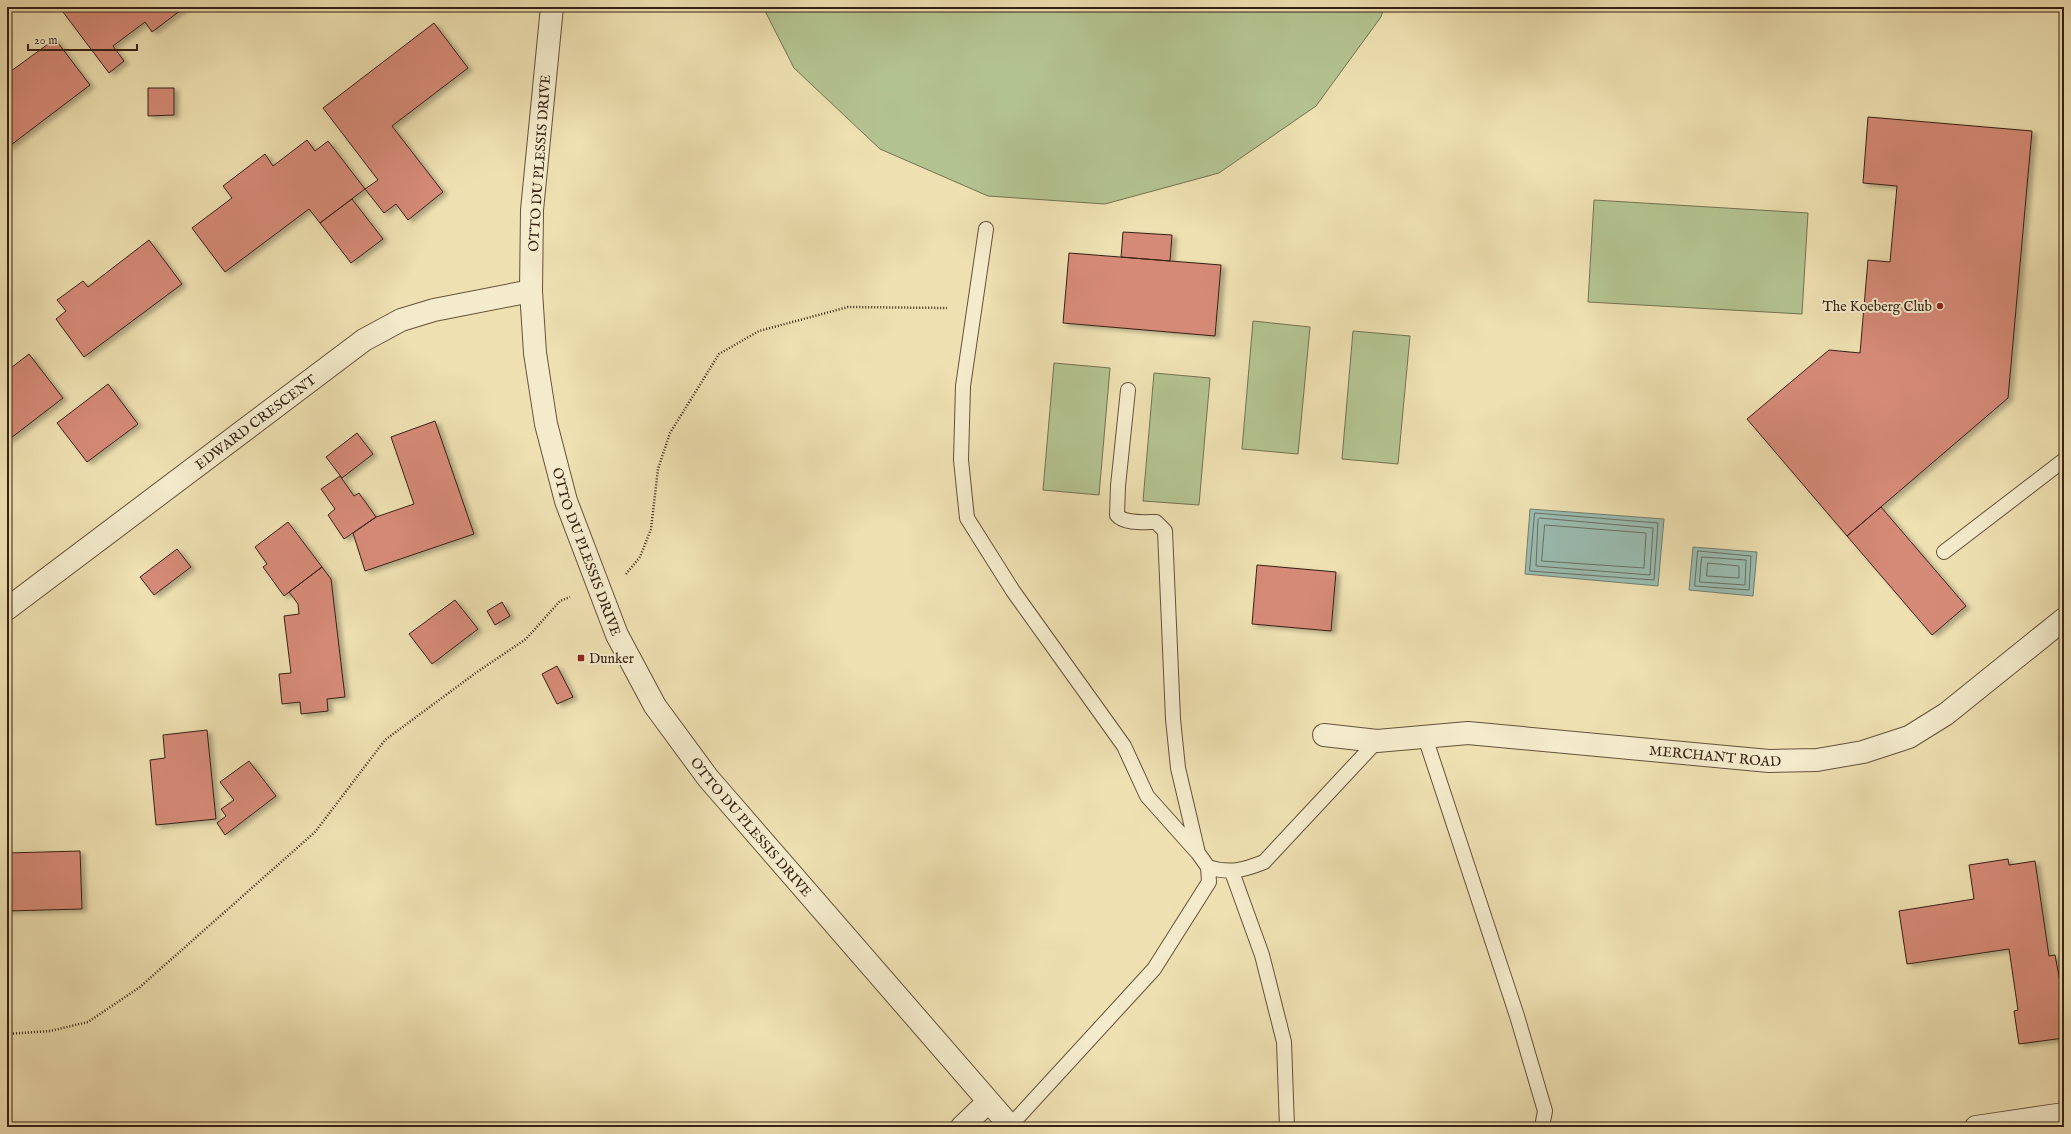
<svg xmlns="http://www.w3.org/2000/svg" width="2071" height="1134" viewBox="0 0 2071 1134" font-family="'IM FELL English',serif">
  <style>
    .green { fill: #b3c390; stroke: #747251 }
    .water { fill: #9abcb1; stroke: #727e71 }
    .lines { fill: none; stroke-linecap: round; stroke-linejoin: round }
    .shore { stroke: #686e62; stroke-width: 1 }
    .building { fill: #d58a77; stroke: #362112; filter: url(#shadow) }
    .lane-casing { stroke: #64513a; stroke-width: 16 }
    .street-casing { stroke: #64513a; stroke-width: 24 }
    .path { stroke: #362112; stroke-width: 2.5; stroke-dasharray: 1 2; stroke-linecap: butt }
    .lane { stroke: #f4ebcc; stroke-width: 14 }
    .street { stroke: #f4ebcc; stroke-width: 22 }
    .poi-dot { fill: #8f2418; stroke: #f4ebcc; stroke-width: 1.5 }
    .labels { text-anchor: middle; stroke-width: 4; stroke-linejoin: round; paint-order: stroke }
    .street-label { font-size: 14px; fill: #362112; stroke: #f4ebcc }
    .poi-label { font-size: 14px; fill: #362112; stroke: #f4ebcc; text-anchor: end }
  </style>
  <defs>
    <filter id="shadow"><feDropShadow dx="4.5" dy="2.5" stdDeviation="2" flood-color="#0004"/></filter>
  </defs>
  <rect width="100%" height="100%" fill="#eee0b1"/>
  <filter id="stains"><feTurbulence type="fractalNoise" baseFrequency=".005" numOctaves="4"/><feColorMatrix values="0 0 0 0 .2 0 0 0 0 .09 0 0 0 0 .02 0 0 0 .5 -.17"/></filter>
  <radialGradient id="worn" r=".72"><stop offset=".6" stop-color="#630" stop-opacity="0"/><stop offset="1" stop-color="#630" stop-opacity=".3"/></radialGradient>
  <path class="green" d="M763,7H1384L1381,17L1316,106L1219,173L1105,204L988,196L880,149L794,68Z
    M1594,200L1808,213L1802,314L1588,302Z
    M1253,321L1310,327L1298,454L1242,449Z
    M1353,331L1410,336L1398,464L1342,459Z
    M1054,363L1110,368L1099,495L1043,490Z
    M1154,373L1210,378L1199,505L1143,501Z"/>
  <path class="water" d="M1530,509L1664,519L1658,586L1525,574Z
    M1693,547L1757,552L1753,596L1689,590Z"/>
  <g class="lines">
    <path class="shore" d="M1535,513L1658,523L1654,580L1530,571Z
      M1540,518L1653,528L1650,575L1536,566L1538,520Z
      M1545,525L1646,533L1644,568L1542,561Z
      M1698,551L1751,556L1749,590L1695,586Z
      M1702,557L1746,560L1745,585L1700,582Z
      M1708,563L1739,566V578L1707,576Z"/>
  </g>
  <path class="building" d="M70,7H185L152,32L145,22L113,46L124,61L109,73L63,12Z
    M434,23L468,68L392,126L443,192L408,220L396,204L384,213L365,189L378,180L323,108Z
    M55,39L90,85L7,148V74Z
    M148,88H174V115L148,116Z
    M1868,117L2032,131L2008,398L1847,536L1747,419L1829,350L1860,353L1868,260L1890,262L1897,186L1863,183Z
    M307,140L315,151L328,141L365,189L320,223L309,209L225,272L192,228L232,198L223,186L265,154L273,166Z
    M352,199L383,239L351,263L320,223Z
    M1123,232L1172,235L1170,261L1121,257Z
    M149,240L182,284L84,357L56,319L66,311L57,300L83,281L88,287Z
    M1069,253L1221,265L1215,336L1063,323Z
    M29,354L63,398L7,441V371Z
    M108,384L138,424L87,462L57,423Z
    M435,421L474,534L365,571L353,533L376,517L414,504L391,437Z
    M357,433L373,454L342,478L326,457Z
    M340,476L354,496L359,493L376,517L344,539L328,515L335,509L321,489Z
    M1881,507L1966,606L1932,635L1847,536Z
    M288,522L322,567L284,596L263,567L267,564L255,547Z
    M177,549L191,567L154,595L140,577Z
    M1257,565L1336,572L1331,631L1252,624Z
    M322,567L331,579L345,697L327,699L328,711L301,714L300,702L282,704L279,674L291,673L284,616L299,614L298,604L289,592Z
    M455,600L478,629L432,664L409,634Z
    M502,602L510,616L495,625L487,611Z
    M557,666L573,697L557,704L542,674Z
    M207,730L216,819L156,825L150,760L165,758L163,735Z
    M249,761L276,796L225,835L217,823L226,816L221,809L234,800L220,782Z
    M80,851L82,909L7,911V853Z
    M2008,859L2009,865L2035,861L2049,956L2055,955L2064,1003V1038L2019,1044L2014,1011L2018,1010L2009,949L1907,964L1899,911L1974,899L1969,865Z"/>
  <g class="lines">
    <defs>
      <path id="lane" d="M986,229L963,386L961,460L967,518L1013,591L1124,746L1147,796L1197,852
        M1944,552L2064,460
        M1425,737L1517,1016L1545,1111L1542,1127
        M1208,867C1230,874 1244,870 1264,862L1377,741
        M1232,872L1262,955L1284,1042L1287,1127
        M1010,1126L1154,969L1209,882L1208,867L1198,853L1178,768L1173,719L1165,531L1156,522C1145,522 1124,524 1117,515L1118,486L1128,390"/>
      <g id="street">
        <path id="s1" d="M552,7L532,210L531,291L535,353L546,424L566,501L617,635L655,706L708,778L1011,1127"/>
        <path id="s2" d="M7,609L364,340L401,320L434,310L531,291"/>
        <path id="s3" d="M1324,735L1377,741L1468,733L1769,761L1817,760L1863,752L1909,737L1946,714L2064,619"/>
        <path d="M962,1127L988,1102"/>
        <path d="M1976,1127L2064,1114"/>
      </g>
    </defs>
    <use href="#lane" class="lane-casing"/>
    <use href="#street" class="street-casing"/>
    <path class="path" d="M626,574L640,557L651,529L658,469L670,433L719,354L759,331L848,307L947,308
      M7,1034L50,1031L88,1022L140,987L315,832L385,740L477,672L526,639L560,601L570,597"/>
    <use href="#lane" class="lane"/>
    <use href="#street" class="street"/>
  </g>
  <g class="poi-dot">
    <circle cx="1940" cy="306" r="4"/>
    <rect x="577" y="654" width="8" height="8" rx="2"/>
  </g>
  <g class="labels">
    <g class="street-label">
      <text transform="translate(539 163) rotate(-86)" y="5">OTTO DU PLESSIS DRIVE</text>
      <text dy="5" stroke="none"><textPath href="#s2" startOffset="311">EDWARD CRESCENT</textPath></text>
      <text dy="5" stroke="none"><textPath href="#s1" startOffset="553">OTTO DU PLESSIS DRIVE</textPath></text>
      <text dy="5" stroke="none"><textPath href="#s3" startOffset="393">MERCHANT ROAD</textPath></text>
      <text dy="5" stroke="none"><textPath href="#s1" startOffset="877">OTTO DU PLESSIS DRIVE</textPath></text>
    </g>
    <g class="poi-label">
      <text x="1932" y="311">The Koeberg Club</text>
      <text x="589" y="663" text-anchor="start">Dunker</text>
    </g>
  </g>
  <rect width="2071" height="1134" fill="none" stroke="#eee0b1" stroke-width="24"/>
  <rect x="8" y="8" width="2055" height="1118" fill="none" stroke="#362112" stroke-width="2"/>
  <rect x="12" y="12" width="2047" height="1110" fill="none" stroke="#362112"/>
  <path d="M28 44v6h109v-6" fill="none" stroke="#362112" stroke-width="2"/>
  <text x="34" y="44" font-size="12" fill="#362112" stroke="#f4ebcc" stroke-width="3" paint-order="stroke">20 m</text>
  <rect width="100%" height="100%" filter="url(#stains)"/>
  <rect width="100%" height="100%" fill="url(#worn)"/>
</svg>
